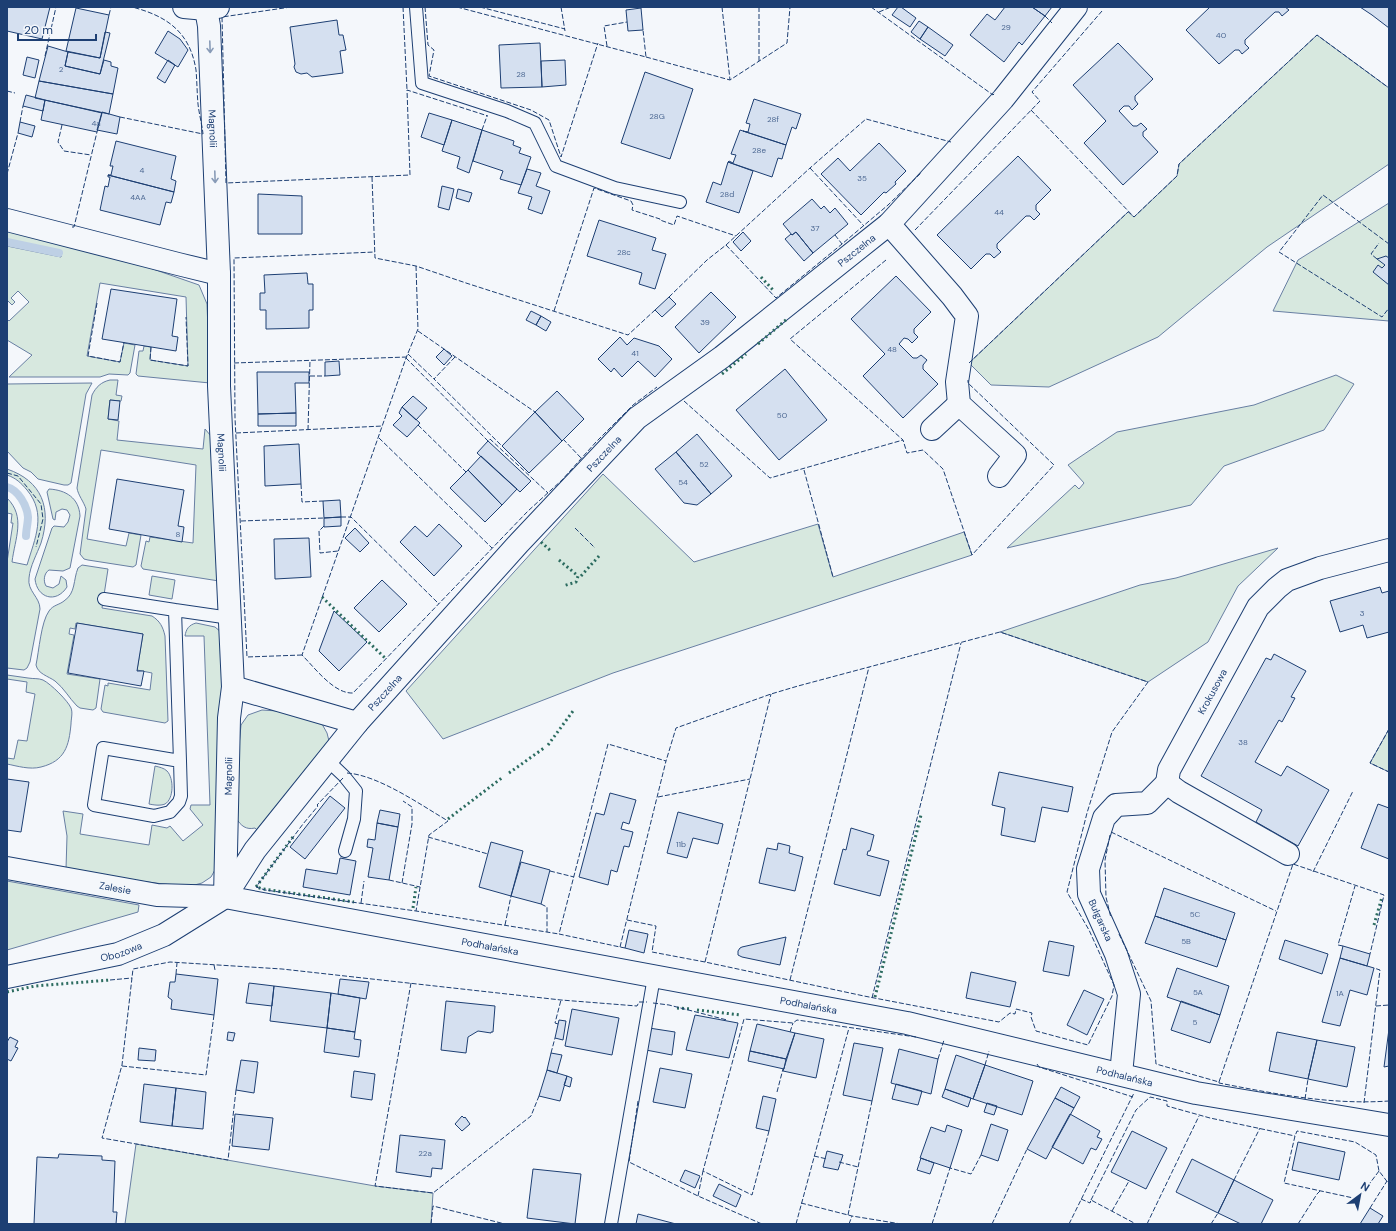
<svg xmlns="http://www.w3.org/2000/svg" width="1396" height="1231" viewBox="0 0 1396 1231" font-family="'DM Sans',sans-serif">
  <style>
    .green { fill: #d7e8df; stroke: #687fa3 }
    .lines { fill: none; stroke-linecap: round; stroke-linejoin: round }
    .stream { stroke: #bed0e5; stroke-width: 8 }
    .building { fill: #d5e0f0; stroke: #1d3f73 }
    .service-casing { stroke: #1d3f73; stroke-width: 14 }
    .minor-casing { stroke: #1d3f73; stroke-width: 24 }
    .service { stroke: #f4f7fb; stroke-width: 12 }
    .minor { stroke: #f4f7fb; stroke-width: 22 }
    .hedge { stroke: #2c6c60; stroke-width: 3; stroke-dasharray: 2 3; stroke-linecap: butt }
    .fence { stroke: #1d3f73; stroke-width: 1; stroke-dasharray: 5 2; stroke-linecap: butt }
    .oneway { stroke: #889bb7 }
    .labels { text-anchor: middle; stroke-width: 3; stroke-linejoin: round; paint-order: stroke }
    .number-label { font-size: 8px; fill: #4b6792 }
    .street-label { font-size: 10px; fill: #1d3f73; stroke: #f4f7fb }
  </style>
  <rect width="100%" height="100%" fill="#f4f7fb"/>
  <path class="green" d="M1317,35L1389,88V164L1267,247L1158,337L1049,387L991,385L969,363L1128,212L1134,217L1177,176L1179,164Z
    M1389,203V321L1273,311L1298,260Z
    M7,226L104,252L199,285L207,304L210,383L138,376L136,374L139,351H143L144,346L151,347L150,360L188,366L186,297L100,283L87,356L120,362L124,343L135,345L130,373L128,375L109,374L100,377H9L32,355L7,340V319L9,321L29,302L18,291L11,298L15,302L12,305L7,300V246L61,257L62,252L7,239Z
    M1336,375L1354,384L1324,430L1224,466L1191,505L1007,548L1075,485L1079,489L1084,483L1068,465L1117,432L1254,405Z
    M110,380H118L116,395L122,396L121,401L110,400L108,419L119,421L117,440L203,449L205,429L211,436L219,581L143,569L141,566L146,541L149,542L150,537L193,543L196,465L101,450L87,539L126,546L129,533L141,535L136,565L133,567L88,560L84,559L80,554L86,509C84,502 78,495 77,488L92,395C96,387 101,382 110,380Z
    M92,383L86,394L71,483L68,485H64L38,479L31,472L23,468L7,451V384Z
    M7,469C42,481 52,508 41,543C37,554 30,566 29,578C27,591 40,597 40,609L30,662L27,668L24,670L7,668V562L13,523H11L12,514L7,513V498C26,517 15,538 12,562L27,565C35,538 47,514 27,490C21,483 16,478 7,475Z
    M603,474L694,562L818,524L833,577L964,532L972,555L613,673L443,739L406,691Z
    M49,489C66,490 79,498 80,516L70,568L63,571L49,570C44,573 43,581 46,586L53,588L59,584L61,576L66,580L67,587C56,604 37,598 35,579L52,528L54,526L64,527L68,522L70,515L67,510L62,509L56,512L55,520L53,519L47,492Z
    M1278,548L1238,586L1208,642L1148,682L1000,632L1140,585L1176,578Z
    M82,565L108,569L102,608L152,616C160,621 163,627 165,636L168,721L165,723L103,712L101,709L105,685L108,686V683L150,690L152,673L137,670L143,634L76,623L75,629L70,628L69,634L74,635L67,674L100,679L96,708L93,710L80,708L77,706C69,698 64,688 55,681C48,676 38,674 36,665C39,651 41,622 49,611C53,605 59,605 64,601C76,593 73,580 78,568Z
    M152,576L175,580L172,599L149,595Z
    M196,623L215,627L221,632L222,680L216,868L211,877L202,883L187,887L124,879L66,869L67,836L63,811L83,814L80,834L149,845L152,825L167,828L170,826L183,841L203,825L190,809L191,805H210L204,636H185C186,629 189,625 196,623Z
    M7,675C14,676 21,677 28,678C34,679 38,678 43,680C51,684 68,701 71,708C73,713 71,719 71,724C69,746 65,761 41,767C30,770 17,766 7,764V758L14,759L18,740L27,741L35,694L26,692L27,682L7,679Z
    M262,710L278,711L322,724L327,733L330,745L257,830L255,828C246,830 241,826 236,818L237,767L241,725L248,715Z
    M1389,729V772L1370,763Z
    M155,766C159,767 164,768 167,771C174,778 174,799 165,804C160,806 154,805 149,804Z
    M7,881L139,905L138,912L7,950Z
    M136,1144L375,1186L433,1193L431,1224H125Z"/>
  <g class="lines">
    <path class="stream" d="M7,242L59,253
      M7,487C18,490 27,505 28,517C28,523 26,530 26,536"/>
  </g>
  <path class="building" d="M7,7H50L42,39L7,31Z
    M898,7H901L916,18L910,27L892,15Z
    M1005,7H1032L1045,16L1022,45L1019,42L1004,62L970,35L987,14L995,20Z
    M1032,7H1052L1045,16Z
    M1210,7H1285L1289,10L1282,16L1279,12H1275L1245,40V44L1249,48L1242,54L1239,50H1235L1219,64L1186,30Z
    M1360,7H1389V28L1372,15Z
    M76,8L109,15L100,58L66,51Z
    M641,8L643,30L628,31L626,10Z
    M337,20L339,35H343L346,50L340,51L343,73L312,77L307,73L301,74L296,72L294,67L295,64L290,27Z
    M919,21L928,27L920,39L911,32Z
    M928,27L953,45L945,56L920,39Z
    M168,31L180,39L188,50L178,67L155,53Z
    M105,32L110,33L100,74L65,66L68,52L100,58Z
    M540,43L542,87L501,88L499,45Z
    M1118,43L1153,79L1135,96V100L1138,104L1132,110L1129,106H1124L1119,111L1133,126H1137L1141,123L1147,129L1143,132V136L1158,152L1123,185L1084,143L1106,121L1073,85Z
    M48,46L68,52L65,66L100,74L104,60L111,62V66L118,68L113,94L39,81Z
    M27,57L39,60L35,78L23,75Z
    M168,60L175,65L165,83L157,78Z
    M565,60L566,85L542,87L541,61Z
    M645,72L693,89L670,159L621,143Z
    M39,81L113,94L109,114L35,98Z
    M26,95L45,100L43,111L23,106Z
    M754,99L801,114L796,129L792,127L786,145L743,131L748,132L750,124L746,123Z
    M45,100L102,113L97,132L41,120Z
    M102,112L120,117L117,134L97,130Z
    M429,113L452,120L444,145L421,137Z
    M452,120L482,130L469,173L457,168L460,157L442,151Z
    M20,122L35,126L32,137L18,133Z
    M482,130L514,141L513,145L521,148L519,153L531,157L521,185L500,179L503,171L473,161Z
    M740,130L786,145L782,159L778,158L772,177L728,162L729,161L733,163L736,155L731,154Z
    M116,141L176,156L171,179L176,181L174,192L108,175H111L113,166H110Z
    M879,143L906,171L895,182L896,184L886,193L884,192L861,215L821,174L838,158L850,171Z
    M1018,156L1051,190L1036,205V210L1040,214L1034,220L1030,216H1026L997,244V248L1001,252L994,258L990,254H986L971,269L937,235Z
    M728,162L753,171L739,213L706,202L713,182L721,185Z
    M527,169L541,173L536,186L550,191L542,214L528,209L532,197L518,193Z
    M108,175L174,192L171,203L166,202L160,225L100,210L105,186L108,187L110,177H108Z
    M442,186L454,189L449,210L438,207Z
    M458,189L472,193L469,202L456,198Z
    M258,194L302,196V234H258Z
    M812,199L821,209L824,206L830,213L835,208L848,224L813,253L796,232L792,235L783,224Z
    M599,220L656,238L652,250L666,254L655,289L639,284L642,273L587,256Z
    M743,232L751,241L741,251L733,242Z
    M796,232L813,253L804,261L785,239L791,234L792,235Z
    M1386,256L1389,258V285L1373,272L1378,265L1382,268L1385,265L1377,259Z
    M307,273L308,284H313V310H309V328L266,329V310H260V293H265L264,275Z
    M896,276L931,312L914,329V333L918,337L912,343L908,339L904,338L899,344L913,358H917L921,355L927,360L923,365V369L938,384L903,418L863,376L885,354L851,319Z
    M111,289L177,299L172,336L178,337L176,351L102,339Z
    M711,292L736,317L699,353L675,327Z
    M669,297L676,304L662,317L655,310Z
    M531,311L541,316L536,325L526,320Z
    M541,316L551,322L546,331L536,325Z
    M620,337L627,345L634,338L659,346L672,359L655,377L638,361L622,377L614,368L611,372L598,359Z
    M444,349L452,356L444,365L436,357Z
    M339,361L340,375L325,376V362Z
    M785,369L827,420L779,460L736,410Z
    M257,372H309V383H295L296,413L258,414Z
    M557,391L584,419L562,441L535,412Z
    M413,396L427,408L416,420L402,407Z
    M110,400L120,401L118,420L108,419Z
    M402,407L420,423L407,437L393,425L402,416L399,413Z
    M535,412L562,441L529,473L502,446Z
    M296,413V426H258V414Z
    M697,434L732,476L711,494L676,452Z
    M488,441L531,481L520,492L477,453Z
    M299,444L301,484L265,486L264,446Z
    M676,452L711,494L697,505L684,503L655,469Z
    M481,456L517,489L502,505L468,470Z
    M468,470L502,505L485,522L450,488Z
    M117,479L184,490L178,526L184,527L182,542L109,529Z
    M340,500L341,517L324,518L323,501Z
    M341,517V526L324,527V518Z
    M439,524L462,546L434,576L400,542L415,526L427,537Z
    M355,528L369,543L360,552L345,538Z
    M309,538L311,577L275,579L274,539Z
    M382,580L407,604L379,632L354,608Z
    M1380,587L1382,593L1389,591V632L1367,638L1363,625L1340,632L1330,601Z
    M334,611L367,642L339,671L319,651Z
    M77,623L143,634L137,671H144L141,686L68,673Z
    M1274,654L1306,671L1291,697L1295,698L1282,722L1279,720L1255,762L1281,776L1287,766L1329,790L1298,846L1256,822L1262,810L1201,776L1266,658L1271,660Z
    M999,772L1073,787L1068,812L1042,807L1035,842L1001,835L1005,808L992,805Z
    M7,779L29,782L21,832L7,830Z
    M610,793L636,800L629,824L623,822L621,829L633,832L629,847L624,846L617,872L611,870L608,885L579,877L596,813L604,815Z
    M330,796L345,808L305,859L290,847Z
    M1378,804L1389,808V859L1361,848Z
    M380,810L400,814L398,827L377,823Z
    M678,812L723,824L718,844L693,838L687,858L667,853Z
    M377,823L398,827L389,880L368,877L373,848L367,847L368,839L375,840Z
    M851,828L874,835L870,851H868L867,855L889,861L880,896L834,884L843,849L846,850Z
    M491,842L523,851L511,896L479,887Z
    M778,843L790,846L789,853L803,857L795,891L759,883L767,848L777,850Z
    M340,858L356,861L350,895L303,887L306,869L337,874Z
    M521,862L550,870L541,904L511,896Z
    M1164,888L1235,913L1226,940L1155,916Z
    M1155,916L1226,940L1217,967L1145,943Z
    M629,930L648,934L644,953L625,948Z
    M786,937L780,965L742,957L738,955V951L740,948L742,947Z
    M1285,940L1328,954L1322,974L1279,959Z
    M1049,941L1074,946L1069,976L1043,971Z
    M1343,946L1370,954L1367,966L1340,958Z
    M1340,958L1374,968L1367,995L1350,990L1340,1026L1322,1022Z
    M1177,968L1229,986L1220,1015L1167,997Z
    M971,972L1016,982L1010,1007L966,998Z
    M176,974L218,979L214,1015L171,1009L172,1000L168,997L170,982H175Z
    M340,979L369,982L366,999L338,994Z
    M249,983L274,986L272,1006L246,1003Z
    M274,986L331,993L327,1028L270,1021Z
    M1084,990L1104,999L1087,1035L1067,1025Z
    M331,993L360,998L355,1032L327,1028Z
    M446,1001L495,1006L493,1032H491V1033L478,1031L468,1037L466,1053L441,1050Z
    M1181,1001L1220,1015L1210,1043L1171,1030Z
    M572,1009L619,1018L612,1055L565,1046Z
    M695,1015L738,1023L729,1058L686,1050Z
    M559,1020L566,1021L563,1040L555,1038Z
    M757,1024L795,1033L786,1059L750,1051Z
    M327,1028L355,1032L354,1039L361,1040L359,1057L324,1052Z
    M649,1028L675,1032L672,1055L646,1050Z
    M1389,1029V1066L1384,1067Z
    M228,1032L235,1033L233,1041L227,1040Z
    M1277,1032L1317,1040L1308,1079L1269,1071Z
    M795,1033L824,1039L816,1078L783,1071Z
    M10,1037L18,1041L15,1047L18,1048L11,1061L7,1059V1042Z
    M1317,1040L1355,1047L1347,1087L1308,1079Z
    M854,1043L883,1048L872,1101L843,1095Z
    M139,1048L156,1050L155,1061L138,1060Z
    M899,1049L938,1059L931,1094L891,1083Z
    M750,1051L786,1059L784,1069L748,1061Z
    M551,1053L562,1055L557,1073L547,1070Z
    M956,1055L985,1065L973,1099L945,1089Z
    M241,1060L258,1062L254,1093L236,1090Z
    M985,1065L1033,1081L1022,1115L973,1099Z
    M660,1068L692,1074L685,1108L653,1102Z
    M547,1070L567,1076L560,1101L539,1096Z
    M354,1071L375,1074L372,1100L351,1097Z
    M567,1076L572,1078L570,1087L564,1085Z
    M144,1084L176,1088L172,1126L140,1122Z
    M896,1084L922,1091L918,1105L892,1099Z
    M1061,1087L1080,1097L1074,1108L1055,1098Z
    M176,1088L206,1092L203,1129L172,1126Z
    M945,1089L971,1098L968,1107L942,1097Z
    M763,1096L776,1099L769,1131L756,1128Z
    M1055,1098L1074,1108L1046,1159L1027,1149Z
    M987,1103L997,1106L994,1115L984,1112Z
    M235,1114L273,1118L269,1150L232,1146Z
    M1070,1114L1100,1131L1097,1137L1102,1139L1096,1150L1091,1148L1083,1164L1052,1147Z
    M462,1116L464,1118L465,1117L470,1124L462,1131L455,1124Z
    M991,1124L1008,1130L998,1161L981,1155Z
    M947,1125L962,1130L950,1168L920,1158L931,1127L945,1132Z
    M1132,1131L1167,1148L1146,1189L1111,1172Z
    M400,1135L445,1140L442,1169L432,1168L431,1177L396,1172Z
    M1298,1142L1345,1152L1339,1180L1292,1170Z
    M827,1151L843,1155L838,1170L823,1167Z
    M59,1154L102,1156V1160L115,1161L113,1212H117L116,1224H34L37,1157L58,1158Z
    M921,1158L934,1163L930,1174L917,1170Z
    M1192,1159L1234,1180L1218,1213L1176,1192Z
    M533,1169L581,1174L575,1224L527,1218Z
    M685,1170L700,1176L695,1188L680,1181Z
    M1234,1180L1273,1200L1261,1224H1241L1218,1213Z
    M719,1184L741,1195L736,1207L713,1196Z
    M1370,1208L1383,1216L1378,1224H1360Z
    M638,1214L676,1224H636Z"/>
  <g class="lines">
    <defs>
      <path id="service" d="M416,7L422,83L507,111L535,123L556,166L615,188L680,202
        M104,599L175,610L180,761L103,748L94,805L154,816L170,812L179,802L181,796L180,761
        M175,610L230,618
        M327,760L344,776L356,791L354,819L345,851
        M611,1224L654,977"/>
      <g id="minor">
        <path d="M184,7L206,9L218,7"/>
        <path id="s1" d="M206,9L209,26L219,274V386L233,687L229,718L225,897"/>
        <path d="M7,220L178,264L219,274"/>
        <path d="M889,224L952,296L967,316L957,382L959,404L1015,455L999,476"/>
        <path d="M932,429L959,404"/>
        <path d="M233,687L357,723"/>
        <path id="s2" d="M1288,854L1179,792L1167,783L1169,770L1258,607L1277,588L1287,580L1320,568L1389,550"/>
        <path id="s3" d="M7,868L157,895L225,897L907,1023L1196,1093L1389,1125"/>
        <path id="s4" d="M7,977L118,954L164,935L225,897L255,850L357,723L519,543L637,418L722,357L889,224L1003,99L1076,7"/>
        <path d="M1121,1074L1129,994L1116,954L1089,894L1088,869L1104,818L1116,805L1147,803L1167,783"/>
      </g>
    </defs>
    <use href="#service" class="service-casing"/>
    <use href="#minor" class="minor-casing"/>
    <use href="#service" class="service"/>
    <use href="#minor" class="minor"/>
    <path class="hedge" d="M761,277L773,290
      M758,344L788,318
      M722,374L746,354
      M541,542L552,552
      M559,560L578,576L576,582L563,586
      M581,576L599,556
      M322,597L385,658
      M548,745L573,711
      M509,773L544,748
      M448,819L503,777
      M293,837L256,887L263,889L354,902
      M413,908L416,887
      M1374,925L1382,897
      M7,992L35,986L110,980
      M875,997L921,815
      M677,1008L691,1009
      M697,1010L741,1015"/>
    <path class="fence" d="M291,7L222,17L226,183L410,175L407,90L488,116
      M403,7L407,90
      M425,7L428,45L434,50L429,76L531,110L549,120L561,157L598,43
      M457,7L646,57L643,30
      M480,7L565,29
      M561,7L565,31
      M722,7L730,80
      M871,7L993,95L995,93
      M879,12L891,7
      M109,15L111,7
      M1045,16L1052,23
      M607,46L604,26L627,22
      M45,56L56,7
      M646,57L730,80L787,43L790,7
      M759,61V7
      M7,91L15,93
      M1031,110L1134,217L1177,176L1179,164L1317,35L1389,88
      M120,117L203,134C202,124 199,114 198,104C197,93 197,81 196,70C190,32 167,16 132,7
      M20,122L23,106
      M62,125L58,142L64,151L91,155
      M482,130L487,116
      M810,168L864,226
      M7,174L18,133
      M372,177L375,258L416,266L466,283L628,335L655,310
      M72,227H74L97,132
      M915,230L1040,101L1032,92L1102,11
      M835,235L842,244L888,205L922,172
      M1389,244L1323,195L1279,252L1382,317L1389,308
      M726,245L776,298L842,244
      M1377,259L1371,254L1379,243
      M886,260L790,339L903,440L907,453L923,450L943,469L972,555L1054,465L968,383V380
      M416,266L418,329L406,358L302,655C315,668 334,694 353,693L528,511L562,480L596,442L633,405L657,387
      M669,297L707,260L726,245L810,168L866,119L951,142
      M97,303L88,356L120,362L124,342
      M554,311L594,188L631,201L633,205L632,210L660,219V220L674,225L677,216L736,236
      M418,331L535,412
      M151,347L150,360L188,366L186,317
      M408,354L434,379
      M455,357L434,379L502,446
      M406,358L488,441L490,439L548,493
      M234,363L407,357
      M969,363L1128,212
      M310,376H325
      M684,401L770,478L903,440
      M418,425L466,472
      M308,430L310,360
      M236,433L383,426
      M379,438L492,548
      M563,439L581,458
      M804,470L833,577
      M7,473L18,476L41,504L43,519L36,547
      M301,484L302,502L323,501
      M341,517H351L439,604
      M241,521L324,518
      M324,526L319,531L320,553L338,551
      M575,528L595,548
      M302,655L247,657L235,418L234,258L375,252
      M1389,729L1370,763L1389,772
      M347,773C378,775 421,805 448,821L429,835L416,911
      M343,778L317,805L318,806L303,824L256,887L265,890L416,911L559,934
      M658,797L750,779
      M1111,832L1276,911
      M1110,835L1105,860L1106,897L1111,918
      M428,837L488,854
      M550,871L574,877
      M1313,872L1353,791
      M389,880L420,887
      M402,883L412,824V807L403,801
      M361,903L364,881
      M541,904L547,907V932
      M627,920L656,926L652,952L705,962L864,996L999,1022L1010,1013L1015,1014L1016,1009L1032,1013L1031,1017L1036,1031L1088,1045L1112,996L1114,985L1089,930L1067,892L1087,813L1112,732L1148,682L1000,632L798,686L771,694L676,728L666,761
      M505,925L511,896
      M1119,934L1151,1001L1156,1064L1219,1082V1083C1276,1094 1330,1105 1389,1101
      M1343,946L1338,945L1355,886
      M620,947L666,761L608,744L559,934L620,947L625,948
      M705,962L771,694
      M214,965L215,970
      M176,974L177,963
      M110,980L132,978
      M790,980L869,667
      M411,983L375,1186L433,1193L531,1116L539,1096
      M872,998L961,643
      M653,1003L669,1005L727,1020
      M1376,1006L1389,1005
      M558,1024L555,1023L561,1000
      M790,1032L793,1023
      M551,1053L555,1038
      M938,1059L944,1040
      M1037,1064L1039,1067L1133,1097
      M985,1065L989,1051
      M122,1066L206,1075L214,1015
      M1219,1082L1293,864L1384,895L1370,954
      M236,1090L228,1160L102,1138L122,1065L133,969L170,962L282,969L561,1000L637,1006L639,1002H647
      M777,1092L783,1069
      M1305,1099L1308,1079
      M638,1101L629,1162L698,1196L762,1224
      M1364,1103L1380,970L1374,968
      M769,1131L752,1195L703,1171L744,1019L793,1023L797,1020L916,1037
      M814,1156L827,1159
      M839,1162L858,1167
      M1379,1171L1358,1199L1284,1183L1295,1136L1297,1131L1355,1142L1376,1155L1379,1171L1389,1184
      M1234,1180L1260,1128
      M698,1196L703,1171
      M1081,1199L1090,1203L1091,1200L1136,1224
      M1091,1200L1136,1110L1150,1097L1167,1101V1106L1210,1118L1295,1136
      M801,1203L852,1216L901,1224
      M1370,1208L1387,1181
      M1112,1211L1129,1181
      M848,1215L872,1101
      M431,1224L433,1206L505,1224
      M796,1224L849,1028
      M849,1224L852,1216
      M932,1224L950,1168L971,1174L981,1155
      M992,1224L1027,1149
      M1069,1224L1134,1093
      M1147,1224L1199,1116
      M1211,1224L1218,1213
      M1298,1224L1317,1194L1320,1191"/>
  </g>
  <defs><path id="oneway-shaft" d="M-6 0H5M1.5-3L5.5 0L1.5 3" fill="none" stroke-width="1.6" stroke-linecap="round" stroke-linejoin="round"/></defs>
  <g class="oneway">
    <use href="#oneway-shaft" transform="translate(210 47) rotate(88)"/>
    <use href="#oneway-shaft" transform="translate(215 177) rotate(88)"/>
  </g>
  <g class="labels">
    <g class="number-label">
      <text x="1006" y="30">29</text>
      <text x="1221" y="38">40</text>
      <text x="61" y="72">2</text>
      <text x="521" y="77">28</text>
      <text x="657" y="119">28G</text>
      <text x="773" y="122">28f</text>
      <text x="96" y="126">4a</text>
      <text x="759" y="153">28e</text>
      <text x="142" y="173">4</text>
      <text x="862" y="181">35</text>
      <text x="727" y="197">28d</text>
      <text x="138" y="200">4AA</text>
      <text x="999" y="215">44</text>
      <text x="815" y="231">37</text>
      <text x="624" y="255">28c</text>
      <text x="705" y="325">39</text>
      <text x="892" y="352">48</text>
      <text x="635" y="356">41</text>
      <text x="782" y="418">50</text>
      <text x="704" y="467">52</text>
      <text x="683" y="485">54</text>
      <text x="178" y="537">8</text>
      <text x="1362" y="616">3</text>
      <text x="1243" y="745">38</text>
      <text x="681" y="847">11b</text>
      <text x="1195" y="917">5C</text>
      <text x="1186" y="944">5B</text>
      <text x="1198" y="995">5A</text>
      <text x="1340" y="996">1A</text>
      <text x="1195" y="1025">5</text>
      <text x="425" y="1156">22a</text>
    </g>
    <g class="street-label">
      <text dy="4" stroke="none"><textPath href="#s1" startOffset="120">Magnolii</textPath></text>
      <text dy="4" stroke="none"><textPath href="#s4" startOffset="1144">Pszczelna</textPath></text>
      <text dy="4" stroke="none"><textPath href="#s1" startOffset="444">Magnolii</textPath></text>
      <text dy="4" stroke="none"><textPath href="#s4" startOffset="819">Pszczelna</textPath></text>
      <text dy="4" stroke="none"><textPath href="#s4" startOffset="495">Pszczelna</textPath></text>
      <text dy="4" stroke="none"><textPath href="#s2" startOffset="243">Krokusowa</textPath></text>
      <text transform="translate(228 776) rotate(-89)" y="4">Magnolii</text>
      <text dy="4" stroke="none"><textPath href="#s3" startOffset="110">Zalesie</textPath></text>
      <text transform="translate(1101 920) rotate(66)" y="4">Bułgarska</text>
      <text dy="4" stroke="none"><textPath href="#s3" startOffset="490">Podhalańska</textPath></text>
      <text dy="4" stroke="none"><textPath href="#s4" startOffset="117">Obozowa</textPath></text>
      <text dy="4" stroke="none"><textPath href="#s3" startOffset="814">Podhalańska</textPath></text>
      <text dy="4" stroke="none"><textPath href="#s3" startOffset="1138">Podhalańska</textPath></text>
    </g>
  </g>
  <rect width="1396" height="1231" fill="none" stroke="#1d3f73" stroke-width="16"/>
  <g transform="translate(1360 1195) rotate(32)" stroke="#f4f7fb" stroke-width="3" paint-order="stroke">
  <path d="M0-3L7 15L0 10L-7 15Z" fill="#1d3f73"/>
  <text y="-6" font-size="11" font-weight="bold" text-anchor="middle" fill="#1d3f73">N</text>
  </g>
  <path d="M18 34v6h78v-6" fill="none" stroke="#1d3f73" stroke-width="2"/>
  <text x="24" y="34" font-size="12" fill="#1d3f73" stroke="#f4f7fb" stroke-width="3" paint-order="stroke">20 m</text>
</svg>
